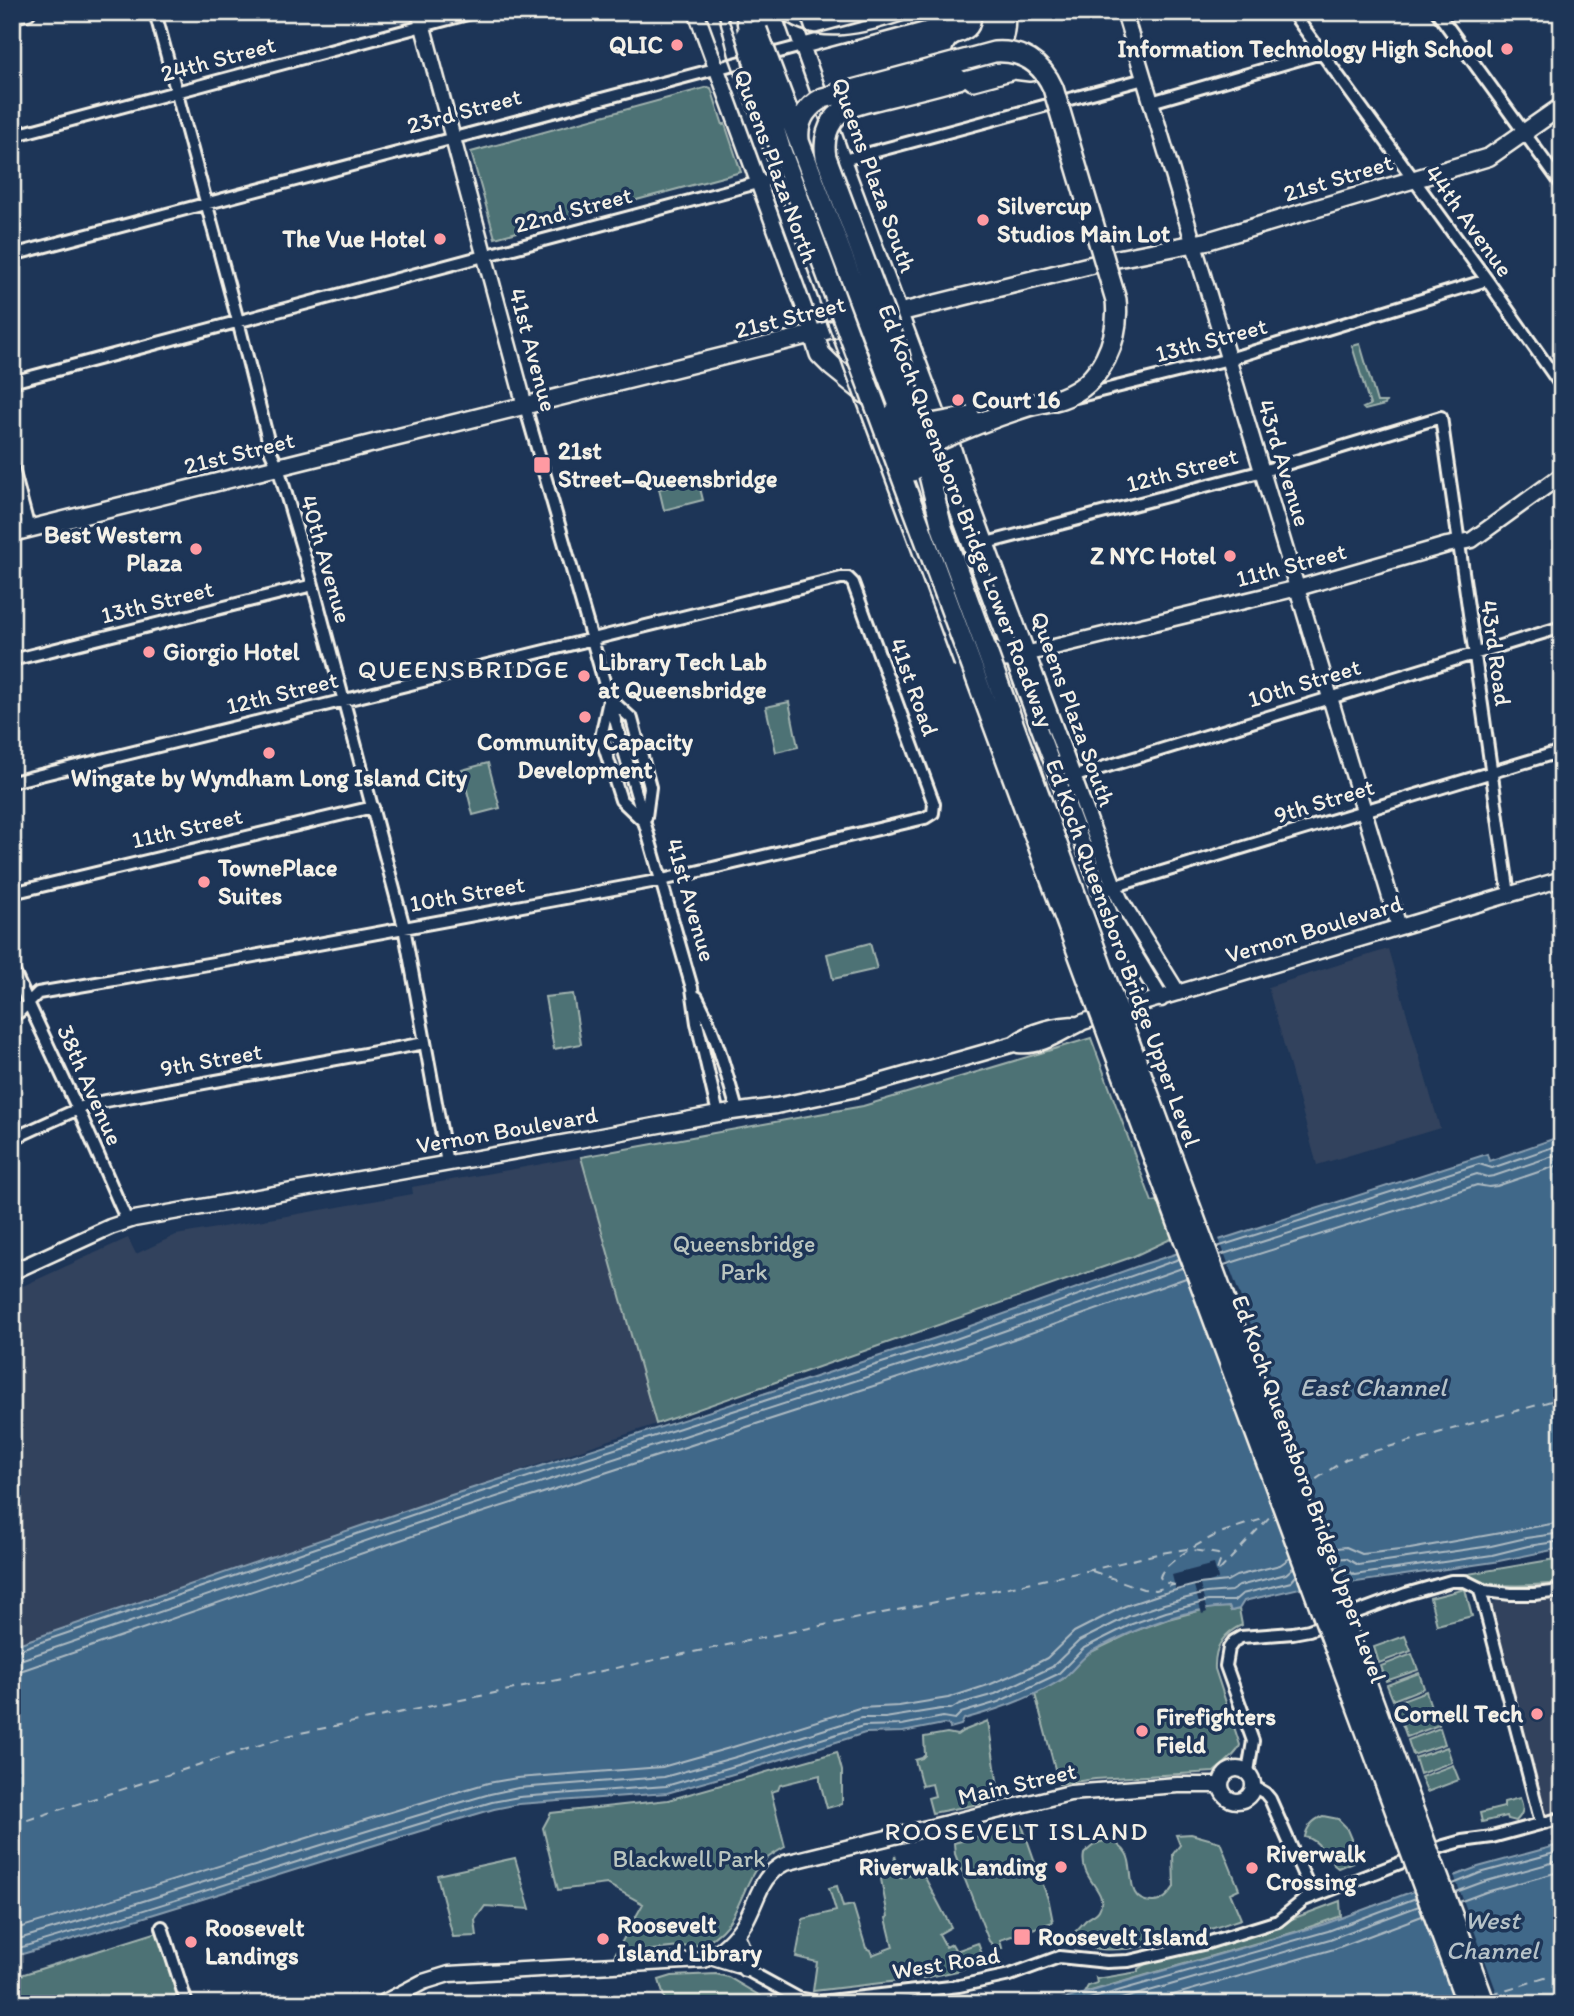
<svg xmlns="http://www.w3.org/2000/svg" width="1574" height="2016" viewBox="0 0 1574 2016" font-family="Itim,sans-serif">
  <style>
    .built { fill: #32425d }
    .green { fill: #4d7274; stroke: #a0b2ae; stroke-width: 2 }
    .water { fill: #416789; stroke: #899eaf; stroke-width: 2 }
    .pier { fill: #1d3557 }
    .lines { fill: none; stroke-linecap: round; stroke-linejoin: round }
    .shore { stroke: #acbac2; stroke-width: 2 }
    .ferry { stroke: #b5c1c7; stroke-width: 2; stroke-dasharray: 9 7; stroke-linecap: butt }
    .street-casing { stroke: #f4f1e8; stroke-width: 16 }
    .secondary-casing { stroke: #f4f1e8; stroke-width: 19 }
    .primary-casing { stroke: #f4f1e8; stroke-width: 21 }
    .highway-casing { stroke: #f4f1e8; stroke-width: 24 }
    .street { stroke: #1d3557; stroke-width: 10 }
    .secondary { stroke: #1d3557; stroke-width: 14 }
    .primary { stroke: #1d3557; stroke-width: 16 }
    .highway { stroke: #1d3557; stroke-width: 19 }
    .rail { stroke: #f4f1e8; stroke-width: 2.5 }
    .highway-bridge-casing { stroke: #f4f1e8; stroke-width: 24; stroke-linecap: butt }
    .highway-bridge { stroke: #1d3557; stroke-width: 19 }
    .poi-dot { fill: #ff9aa2; stroke: #1d3557; stroke-width: 2.5 }
    .labels { text-anchor: middle; stroke-width: 7; stroke-linejoin: round; paint-order: stroke }
    .poi-label { font-size: 24px; font-weight: bold; fill: #f4f1e8; stroke: #1d3557; text-anchor: start }
    .street-label { font-size: 24px; fill: #f4f1e8; stroke: #1d3557 }
    .park-label { font-size: 24px; fill: #bac5bf; stroke: #1d3557 }
    .neighbourhood-label { font-size: 26px; letter-spacing: 2px; fill: #f4f1e8; stroke: #1d3557 }
    .water-label { font-size: 26px; font-style: italic; fill: #b5c1c7; stroke: #1d3557 }
  </style>
  <rect width="100%" height="100%" fill="#1d3557"/>
  <filter id="ink" filterUnits="userSpaceOnUse"><feTurbulence type="fractalNoise" baseFrequency=".0143" numOctaves="2"/><feDisplacementMap in="SourceGraphic" scale="14" xChannelSelector="R" yChannelSelector="G"/><feConvolveMatrix kernelMatrix="1 2 1 2 8 2 1 2 1" color-interpolation-filters="sRGB"/></filter>
  <g filter="url(#ink)">
    <path class="built" d="M1388,949L1440,1128L1317,1165L1268,987Z
      M581,1157L656,1424L12,1646V1291L128,1238L136,1254L176,1235L413,1194L412,1187Z
      M1562,1597V1810L1539,1817L1484,1609L1501,1598L1517,1600Z"/>
    <path class="green" d="M708,87L711,88L723,125L725,124L741,172L495,238L471,152Z
      M1360,344L1377,402H1386L1385,405L1365,410L1363,408L1370,405L1352,346Z
      M698,480L703,500L664,510L659,489Z
      M789,702L798,747L776,752L766,707Z
      M488,763L500,808L473,815L462,770Z
      M870,943L877,969L833,979L827,954Z
      M573,994L581,1044L554,1049L545,997Z
      M1091,1038L1152,1202L1158,1201L1173,1238L1132,1257L656,1424L581,1157L863,1106Z
      M1562,1558L1561,1583C1540,1585 1503,1588 1483,1582C1478,1580 1472,1577 1468,1574Z
      M1465,1589L1472,1616L1437,1625L1430,1598Z
      M1229,1607L1231,1611L1239,1609L1242,1625C1223,1633 1214,1648 1215,1669L1240,1745C1238,1754 1222,1765 1214,1772L1095,1779L1059,1784L1035,1694L1063,1679L1087,1654L1135,1631L1168,1619L1210,1608Z
      M1405,1636L1411,1651L1379,1663L1374,1647Z
      M1412,1654L1418,1670L1386,1681L1381,1666Z
      M1419,1673L1424,1688L1393,1700L1387,1685Z
      M1426,1691L1431,1707L1400,1718L1394,1703Z
      M1433,1710L1439,1725L1407,1737L1401,1721Z
      M988,1721L1000,1800L932,1813L928,1798L935,1796L932,1784L922,1786L915,1760L922,1758L925,1755L924,1737L947,1733L957,1735L963,1731Z
      M1440,1728L1445,1744L1413,1755L1408,1740Z
      M1447,1747L1452,1762L1420,1774L1415,1758Z
      M837,1752L842,1771V1804L827,1808L820,1782V1775L780,1785L778,1790L771,1792L785,1847C773,1854 761,1861 754,1872C737,1901 735,1932 698,1945L615,1954L643,1904L607,1884L558,1890L543,1828L551,1813L668,1800Z
      M1453,1765L1459,1780L1427,1792L1421,1777Z
      M1520,1798C1524,1808 1524,1813 1516,1821L1508,1819L1507,1816L1482,1822L1480,1813L1504,1807V1802Z
      M1323,1816L1338,1819L1346,1827L1357,1853L1355,1861L1338,1868L1334,1865L1332,1857C1321,1851 1319,1840 1305,1837C1307,1826 1313,1820 1323,1816Z
      M1022,1825L1049,1902L1053,1922L1000,1940L1002,1948L994,1946L989,1941L955,1854L954,1843Z
      M1191,1834L1220,1842L1239,1889L1230,1893L1241,1919C1205,1931 1099,1970 1070,1936C1077,1931 1081,1925 1086,1920C1091,1916 1096,1915 1099,1910C1110,1891 1079,1880 1084,1854C1094,1843 1104,1837 1118,1845C1122,1848 1124,1849 1126,1853C1136,1868 1123,1901 1152,1902C1162,1903 1169,1895 1174,1887L1173,1854L1180,1845L1176,1835Z
      M895,1855L900,1878L921,1870L951,1927L939,1934L946,1947L952,1944L956,1951L978,1943L984,1960L957,1971L924,1978L813,1991L817,1962L796,1957L803,1919L836,1911L829,1888L837,1886L843,1907L853,1905L866,1948L870,1950L872,1955L893,1947L886,1918L888,1917L881,1879L893,1873Z
      M515,1858L530,1909L485,1906L475,1920L477,1936L453,1937L437,1875Z
      M1340,1901L1341,1916L1295,1932L1084,1993L1088,1986L1097,1983L1096,1978L1097,1979L1138,1972V1969L1150,1961L1249,1935Z
      M161,1931L182,2004H14L16,1995L12,1993V1983L21,1975Z
      M716,1974L728,1977L774,2004H666L659,1980L672,1976Z"/>
    <path class="water" d="M1562,1136V1548L1494,1562L1350,1583L1342,1573L1299,1582L1301,1585L1300,1588L1244,1601L1239,1609L1231,1611L1229,1607C1188,1608 1147,1625 1110,1642C1103,1646 1093,1649 1087,1655C1077,1663 1070,1675 1059,1681C1030,1699 997,1710 964,1719L961,1725L950,1728L949,1725L943,1724L903,1732L865,1733L740,1772L667,1793L519,1804L494,1809C333,1856 174,1910 12,1957V1646L442,1498L948,1334L1141,1265L1487,1154L1489,1161Z
      M1562,1844V2004H1047L1325,1924L1478,1867Z"/>
    <path class="pier" d="M1218,1236L1347,1584L1341,1577L1304,1584L1177,1249Z
      M1214,1564L1218,1579L1200,1585L1207,1612L1202,1614L1194,1586L1176,1591L1172,1575Z
      M1460,1870L1461,1872L1454,1875L1501,2004H1455L1413,1891L1406,1893L1405,1891Z"/>
    <g class="lines">
      <path class="shore" d="M1217,1247L1479,1164L1492,1168L1562,1144
        M1220,1255L1477,1174L1487,1177L1494,1176L1562,1153
        M1224,1265L1477,1185L1489,1187L1497,1186L1562,1164
        M1329,1549L1346,1547L1362,1554L1410,1549L1562,1522
        M1333,1559L1346,1558L1358,1565L1491,1546L1526,1538L1562,1533
        M1336,1567H1345L1354,1575L1492,1555L1528,1546L1562,1541
        M12,1652L444,1504L950,1341L1179,1259
        M12,1661L20,1660L447,1513L953,1349L1182,1268
        M12,1671L23,1670L450,1523L957,1359L1186,1278
        M1453,1884L1480,1873L1562,1851
        M1456,1892L1483,1882L1562,1860
        M1459,1902L1486,1892L1562,1871
        M12,1930C171,1883 328,1829 488,1783L517,1778L662,1767L733,1747L859,1708L899,1706L948,1698L991,1684L1024,1670L1047,1658L1074,1632L1125,1606L1161,1594L1199,1584L1227,1581L1236,1576L1280,1565L1290,1558
        M12,1941C172,1894 330,1840 490,1794L518,1788L664,1777L736,1757L861,1718H885L941,1709H951L959,1704L995,1694L1052,1667L1079,1641L1129,1616L1164,1604L1206,1593L1231,1591L1239,1586L1286,1574L1293,1568
        M12,1950C173,1903 332,1849 492,1802L519,1797L666,1786L738,1765L863,1726L902,1725L943,1717L955,1719L961,1713L998,1702L1058,1674L1084,1648L1132,1624L1166,1612L1208,1601H1234L1242,1594L1291,1582L1296,1576
        M1072,2004L1328,1931L1416,1898
        M1104,2004L1330,1939L1419,1906
        M1142,2004L1334,1949L1422,1916"/>
      <path class="ferry" d="M1303,1488L1346,1459L1562,1398
        M1092,1571L1143,1589L1156,1590L1173,1585
        M1219,1571L1275,1511
        M1175,1585L1163,1582L1160,1577C1163,1562 1208,1538 1223,1532C1237,1527 1252,1522 1267,1518
        M12,1825L291,1735L1091,1570L1161,1553L1187,1549L1218,1554L1221,1559L1216,1573
        M1491,1994L1562,1973"/>
      <defs>
        <path id="street" d="M155,12L238,321L271,452L278,467L313,585L404,927L447,1163
          M1292,12L1487,280L1562,387
          M1437,12L1562,185
          M1151,102L1321,53
          M12,136L475,12
          M836,162L1144,79
          M12,255L802,46
          M12,382L813,168
          M1076,397L1229,359L1487,280
          M525,406L692,988L697,1023L718,1114
          M12,465L29,529
          M971,547L1263,471L1441,417L1509,895
          M12,660L313,585
          M610,699L632,719L650,787L646,817
          M609,700L601,737L621,800L643,821
          M1059,781L1562,627
          M12,782L841,578H848L853,583L934,804L933,813L925,818L662,880L243,958L38,993L19,1012L12,1016
          M1109,888L1562,751
          M12,893L373,807
          M12,968L82,1118L127,1221
          M697,997C716,1033 726,1072 737,1110
          M12,1139L89,1104L425,1043
          M1480,1590L1541,1823
          M1248,1772L1253,1741L1226,1666L1229,1648L1234,1641L1241,1637L1293,1633L1309,1630L1406,1594L1451,1581H1465L1485,1591L1511,1594H1534L1562,1591
          M1253,1786L1265,1793L1270,1799L1313,1896
          M162,1927L187,2004
          M709,1958L745,1969L798,1998L820,2002L959,1986L1010,1975L1059,1957L1107,1962L1129,1961L1207,1943L1278,1921L1304,1900L1444,1846L1462,1841L1492,1837L1562,1818"/>
        <path id="secondary" d="M419,12L525,406
          M696,12L814,335
          M790,12L843,160L944,431L952,445L968,494L1114,886L1121,901L1178,993
          M1124,12L1399,927
          M12,16L28,12
          M802,46L929,12
          M947,450L955,504L1100,891L1110,914L1161,999
          M1021,655L1298,588L1447,545L1472,540L1562,475
          M1018,1045C1041,1048 1062,1032 1081,1023C1091,1019 1102,1016 1113,1012L1562,879
          M12,1272L110,1227L134,1219L590,1138L718,1114L776,1106L852,1090L1014,1044C1030,1030 1058,1024 1080,1024
          M1221 1785a16 16 0 1 1 32 0a16 16 0 1 1-32 0Z
          M736,1934L747,1959L745,1969
          M381,2004L423,1982L449,1974L704,1960C720,1952 735,1938 745,1922C758,1900 760,1875 785,1863L1070,1793L1178,1785H1221"/>
        <path id="primary" d="M12,533L1115,259L1207,241L1489,157L1562,106"/>
        <path id="highway" d="M737,12L746,35
          M963,53C984,47 993,34 992,12
          M958,79C965,75 973,73 980,69C999,58 1007,33 1004,12
          M973,80L1014,69L1030,71
          M814,335L820,354L832,366L879,404
          M980,638C988,650 998,658 1013,657"/>
      </defs>
      <use href="#street" class="street-casing"/>
      <use href="#secondary" class="secondary-casing"/>
      <use href="#primary" class="primary-casing"/>
      <use href="#highway" class="highway-casing"/>
      <use href="#street" class="street"/>
      <use href="#secondary" class="secondary"/>
      <use href="#primary" class="primary"/>
      <use href="#highway" class="highway"/>
      <path class="rail" d="M718,12L729,57L954,666
        M735,12L745,79
        M773,12C819,56 880,28 932,12
        M924,20L949,12"/>
      <defs>
        <path id="highway-bridge" d="M757,30L906,424
          M746,35L780,148L1467,2004
          M958,79C933,86 908,92 883,98C869,102 853,104 841,112C827,123 823,141 826,157L899,353L942,528L1109,987L1485,2004
          M799,140C797,121 806,107 823,98L994,52C1021,50 1042,63 1053,88L1116,300C1120,339 1102,384 1062,398C1050,402 1037,403 1025,407C994,417 963,429 933,443
          M895,412L912,471
          M926,425L970,417"/>
      </defs>
      <use href="#highway-bridge" class="highway-bridge-casing"/>
      <use href="#highway-bridge" class="highway-bridge"/>
    </g>
  </g>
  <g class="poi-dot">
    <circle cx="677" cy="45" r="7"/>
    <circle cx="1507" cy="49" r="7"/>
    <circle cx="983" cy="220" r="7"/>
    <circle cx="440" cy="239" r="7"/>
    <circle cx="958" cy="400" r="7"/>
    <rect x="533" y="456" width="18" height="18" rx="3.5"/>
    <circle cx="196" cy="549" r="7"/>
    <circle cx="1230" cy="556" r="7"/>
    <circle cx="149" cy="652" r="7"/>
    <circle cx="584" cy="676" r="7"/>
    <circle cx="585" cy="717" r="7"/>
    <circle cx="269" cy="753" r="7"/>
    <circle cx="204" cy="882" r="7"/>
    <circle cx="1537" cy="1714" r="7"/>
    <circle cx="1142" cy="1731" r="7"/>
    <circle cx="1061" cy="1867" r="7"/>
    <circle cx="1252" cy="1868" r="7"/>
    <rect x="1013" y="1928" width="18" height="18" rx="3.5"/>
    <circle cx="603" cy="1939" r="7"/>
    <circle cx="191" cy="1942" r="7"/>
  </g>
  <g class="labels">
    <g class="poi-label">
      <text x="663" y="53" text-anchor="end">QLIC</text>
      <text x="1493" y="57" text-anchor="end">Information Technology High School</text>
      <text x="997" y="214">Silvercup<tspan x="997" dy="28">Studios Main Lot</tspan></text>
      <text x="426" y="247" text-anchor="end">The Vue Hotel</text>
      <text x="972" y="408">Court 16</text>
      <text x="558" y="459">21st<tspan x="558" dy="28">Street–Queensbridge</tspan></text>
      <text x="182" y="543" text-anchor="end">Best Western<tspan x="182" dy="28">Plaza</tspan></text>
      <text x="1216" y="564" text-anchor="end">Z NYC Hotel</text>
      <text x="163" y="660">Giorgio Hotel</text>
      <text x="598" y="670">Library Tech Lab<tspan x="598" dy="28">at Queensbridge</tspan></text>
      <text x="585" y="750" text-anchor="middle">Community Capacity<tspan x="585" dy="28">Development</tspan></text>
      <text x="269" y="786" text-anchor="middle">Wingate by Wyndham Long Island City</text>
      <text x="218" y="876">TownePlace<tspan x="218" dy="28">Suites</tspan></text>
      <text x="1523" y="1722" text-anchor="end">Cornell Tech</text>
      <text x="1156" y="1725">Firefighters<tspan x="1156" dy="28">Field</tspan></text>
      <text x="1266" y="1862">Riverwalk<tspan x="1266" dy="28">Crossing</tspan></text>
      <text x="1047" y="1875" text-anchor="end">Riverwalk Landing</text>
      <text x="617" y="1933">Roosevelt<tspan x="617" dy="28">Island Library</tspan></text>
      <text x="205" y="1936">Roosevelt<tspan x="205" dy="28">Landings</tspan></text>
      <text x="1038" y="1945">Roosevelt Island</text>
    </g>
    <g class="street-label">
      <text transform="translate(218 59) rotate(-15)" y="8">24th Street</text>
      <text transform="translate(464 111) rotate(-15)" y="8">23rd Street</text>
      <text transform="translate(776 166) rotate(70)" y="8">Queens Plaza North</text>
      <text transform="translate(874 175) rotate(70)" y="8">Queens Plaza South</text>
      <text transform="translate(1338 178) rotate(-17)" y="8">21st Street</text>
      <text transform="translate(573 210) rotate(-15)" y="8">22nd Street</text>
      <text transform="translate(1469 221) rotate(54)" y="8">44th Avenue</text>
      <text transform="translate(790 317) rotate(-14)" y="8">21st Street</text>
      <text transform="translate(1211 340) rotate(-15)" y="8">13th Street</text>
      <text transform="translate(533 350) rotate(75)" y="8">41st Avenue</text>
      <text transform="translate(239 453) rotate(-14)" y="8">21st Street</text>
      <text transform="translate(1284 463) rotate(73)" y="8">43rd Avenue</text>
      <text transform="translate(1182 470) rotate(-15)" y="8">12th Street</text>
      <text transform="translate(966 516) rotate(69)" y="8">Ed Koch Queensboro Bridge Lower Roadway</text>
      <text transform="translate(326 559) rotate(74)" y="8">40th Avenue</text>
      <text transform="translate(1291 565) rotate(-15)" y="8">11th Street</text>
      <text transform="translate(157 602) rotate(-14)" y="8">13th Street</text>
      <text transform="translate(1496 653) rotate(82)" y="8">43rd Road</text>
      <text transform="translate(1304 683) rotate(-17)" y="8">10th Street</text>
      <text transform="translate(914 687) rotate(70)" y="8">41st Road</text>
      <text transform="translate(282 693) rotate(-14)" y="8">12th Street</text>
      <text transform="translate(1073 709) rotate(70)" y="8">Queens Plaza South</text>
      <text transform="translate(1324 801) rotate(-17)" y="8">9th Street</text>
      <text transform="translate(187 828) rotate(-13)" y="8">11th Street</text>
      <text transform="translate(467 894) rotate(-10)" y="8">10th Street</text>
      <text transform="translate(691 900) rotate(74)" y="8">41st Avenue</text>
      <text transform="translate(1314 929) rotate(-17)" y="8">Vernon Boulevard</text>
      <text transform="translate(1123 953) rotate(70)" y="8">Ed Koch Queensboro Bridge Upper Level</text>
      <text transform="translate(211 1060) rotate(-10)" y="8">9th Street</text>
      <text transform="translate(90 1085) rotate(66)" y="8">38th Avenue</text>
      <text transform="translate(507 1130) rotate(-10)" y="8">Vernon Boulevard</text>
      <text transform="translate(1309 1489) rotate(70)" y="8">Ed Koch Queensboro Bridge Upper Level</text>
      <text transform="translate(1017 1784) rotate(-13)" y="8">Main Street</text>
      <text transform="translate(946 1963) rotate(-9)" y="8">West Road</text>
    </g>
    <g class="park-label">
      <text x="744" y="1252">Queensbridge<tspan x="744" dy="28">Park</tspan></text>
      <text x="689" y="1867">Blackwell Park</text>
    </g>
    <g class="neighbourhood-label">
      <text x="464" y="678">QUEENSBRIDGE</text>
      <text x="1017" y="1840">ROOSEVELT ISLAND</text>
    </g>
    <g class="water-label">
      <text x="1373" y="1396">East Channel</text>
      <text x="1492" y="1929">West<tspan x="1492" dy="30">Channel</tspan></text>
    </g>
  </g>
  <rect width="1574" height="2016" fill="none" stroke="#1d3557" stroke-width="42"/>
  <rect x="21" y="21" width="1532" height="1974" fill="none" stroke="#f4f1e8" stroke-width="2.5" filter="url(#ink)"/>
</svg>
